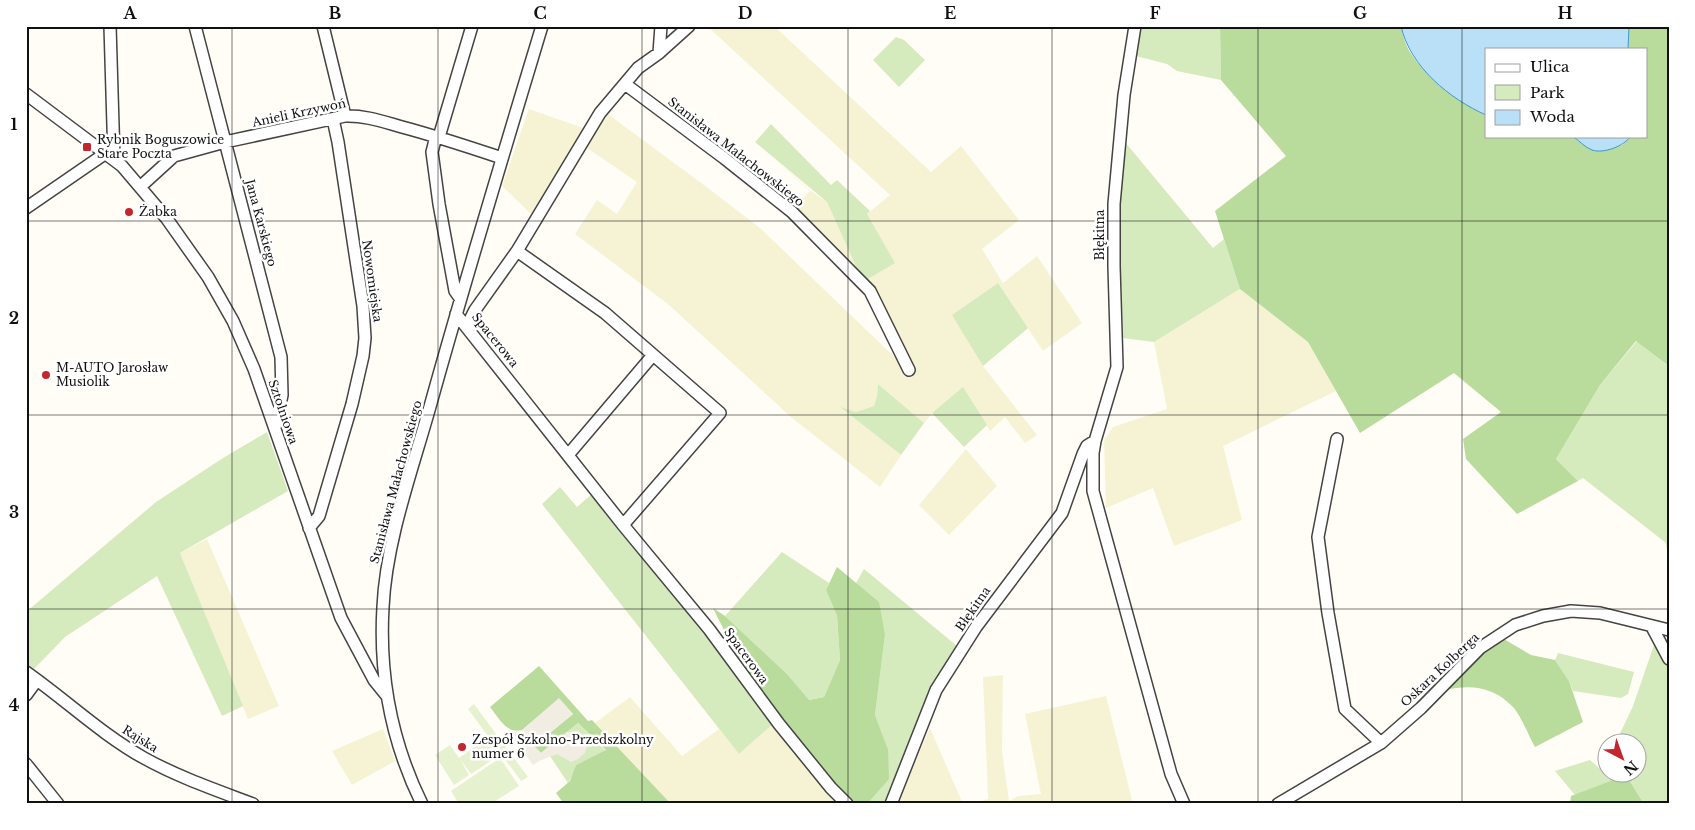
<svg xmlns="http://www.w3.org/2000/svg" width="1695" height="830" viewBox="0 0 1695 830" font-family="'Libre Baskerville',serif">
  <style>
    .farmland { fill: #f6f3d4 }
    .green { fill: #d5ebbd }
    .forest { fill: #b9dc9c }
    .pitch { fill: #e6f2cf }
    .plaza { fill: #f1ede2 }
    .water { fill: #b9e0f7; stroke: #3f96cf }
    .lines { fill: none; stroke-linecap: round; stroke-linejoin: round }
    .minor-casing { stroke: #444; stroke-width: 14 }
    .minor { stroke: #fff; stroke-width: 11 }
    .grid { fill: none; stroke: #111; stroke-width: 1; stroke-opacity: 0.55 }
    .poi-dot { fill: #c4262e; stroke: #fff; stroke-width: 2 }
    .labels { text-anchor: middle; stroke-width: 5; stroke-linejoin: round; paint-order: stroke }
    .street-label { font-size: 12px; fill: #111; stroke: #fff }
    .poi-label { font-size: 12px; fill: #111; stroke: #fff; text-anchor: start }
    .neatline { fill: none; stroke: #111; stroke-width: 2 }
    .grid-label { font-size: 16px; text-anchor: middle; font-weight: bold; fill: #111 }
  </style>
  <rect width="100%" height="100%" fill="#fffdf5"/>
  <path class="farmland" d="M707,26H774L931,172L961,146L1019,220L982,249L1003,283L1037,256L1082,323L1043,351L998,283L953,315L983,366L1037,435L1025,443L1005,417L990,431L963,388L932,413L924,423L878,384L877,396L874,406L856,412L841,408L901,455L880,487L792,418L669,305L575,234L597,200L617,214L637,182L584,146L605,112L708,188L760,228L907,369L873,291L793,209L810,191L755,142L811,191L827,202L863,281L867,214L890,195Z
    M529,109L586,129L573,145L535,218L502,186Z
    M1240,289L1308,342L1336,391L1223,446L1242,520L1174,546L1153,488L1106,508L1104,440L1113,427L1167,409L1154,342Z
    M966,449L997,486L949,535L919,505Z
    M207,539L279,706L248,719L180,553Z
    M1003,675L1002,751L1009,801L1018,796L1041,794L1025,714L1106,696L1133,804H971L988,799L983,677Z
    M630,697L682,756L719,729L739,754L774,723L842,804H671L595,723Z
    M930,728L963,804H896Z
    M383,729L395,761L352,785L332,751Z"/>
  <path class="green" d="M1142,26H1220L1221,80L1177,71L1167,64L1136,56Z
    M896,37L904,40L925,60L899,87L873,60Z
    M771,124L831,185L837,180L870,211L867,214L895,263L863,282L827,202L755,142Z
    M1125,142L1213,248L1224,239L1240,289L1154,342L1123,338L1119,220Z
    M998,283L1028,328L983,366L952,315Z
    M1637,341L1669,366V567L1666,543L1583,478L1578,481L1556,459L1600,385Z
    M878,384L924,423L901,455L840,407L856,412L874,406L877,396Z
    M963,387L987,425L964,447L932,413Z
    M267,432L288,491L180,553L243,706L222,716L157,576L65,637L34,669L26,664V612L156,502L223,458Z
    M560,487L577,507L593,493L774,723L739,754L542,504Z
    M782,552L829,583L826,590L837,616L840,660L824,697L808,700L787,674L725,616Z
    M864,569L957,646L928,691L917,727L886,804H867L875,794L888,749L875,715L885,635L856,583Z
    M1655,642L1669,668V804H1644L1626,775L1575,795L1555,771L1590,760L1599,768L1607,763L1608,772H1638V742H1616L1633,706Z
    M1558,653L1634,672L1628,694L1621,698L1573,691L1569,681L1555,660Z
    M578,723L606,751L576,765L574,773L568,783L550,756L557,754L584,741L567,732Z"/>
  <path class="forest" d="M1220,26H1401C1403,35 1405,44 1410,52C1427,79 1458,102 1486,115V136H1572L1589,149L1596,150L1622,145L1631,136H1646V49H1628L1629,26H1669V366L1636,341L1600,385L1556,459L1578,481L1517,514L1466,459L1463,439L1501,412L1454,373L1360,433L1308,342L1240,289L1215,211L1286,156L1221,80Z
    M837,567L879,602L885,635L875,715L888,749L889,779L867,804H850L742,666L713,608L725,616L787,674L809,700L824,697L840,660L837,616L826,590Z
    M1502,638L1531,655L1555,660L1569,681L1583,722L1535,747C1528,735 1521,715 1512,706C1494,687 1470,684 1446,690L1484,650Z
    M539,666L588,721L592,720L671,804H564L556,793L570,781L576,765L606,750L578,723L541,753L534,746L573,714L559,699L522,730C506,734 499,718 490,707Z
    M1626,775L1644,804H1570L1571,796Z"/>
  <path class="pitch" d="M474,704L528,777L521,781L468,709Z
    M486,739L498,756L471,774L460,759L469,775L454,785L435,755L450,745L459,758Z
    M500,758L519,786L491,804H459L451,791Z"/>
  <path class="plaza" d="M559,698L573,714L534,746L541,753L567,732L584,741L587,747L585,753L578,759L571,762L557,754L539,761L533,765L508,730L515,732L522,730Z"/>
  <path class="water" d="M1401,26H1629L1628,49H1486V115C1450,99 1410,67 1401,26Z
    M1572,136H1631C1624,146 1604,154 1592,150C1584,147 1579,140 1572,136Z"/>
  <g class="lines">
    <defs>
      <path id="minor" d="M110,26L114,159
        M195,26L281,357L282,395L275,428
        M323,26L345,116
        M1135,26L1124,95L1114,204V266L1117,367L1095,441L1093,453V491L1171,774L1184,804
        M659,53L661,26
        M625,84L724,158L792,212L870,291L909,370
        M26,94L122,166L167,219L208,277L233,321L254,369L341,618L374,680L387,696
        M436,136L432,152L439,204L455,291L460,298
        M439,137L472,26
        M140,187L174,156L225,142L345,116C364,115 384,122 402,127C436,136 469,147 502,158
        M26,208L106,153
        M517,251L605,313L720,413L623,525
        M456,314L623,525L709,629L779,724L831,788L847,804
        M467,326L475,310L517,251L600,113L638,68L659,53L689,26
        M1337,439L1318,537L1328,613L1345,709L1381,743
        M568,455L653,355
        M309,528L319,516L352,404L363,356L365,338L363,306L338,142L333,119
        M1652,627L1669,659
        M26,672C66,700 101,734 144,758C178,777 216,790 253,804
        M26,695L37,680
        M26,764L58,804
        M422,804C392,743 379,675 383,607C386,540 413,468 431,403C466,277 504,152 542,26
        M891,804L936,690L976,627L1062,513L1083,454L1087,446L1095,441
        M1278,804L1381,743L1421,708L1480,648L1515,625L1543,616L1571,611L1600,613L1669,630"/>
    </defs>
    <use href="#minor" class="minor-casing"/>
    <use href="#minor" class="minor"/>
  </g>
  <path class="grid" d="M232,26V804M438,26V804M642,26V804M848,26V804M1052,26V804M1258,26V804M1462,26V804M26,221H1669M26,415H1669M26,609H1669"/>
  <g class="poi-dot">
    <rect x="82" y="142" width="10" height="10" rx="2.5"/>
    <circle cx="129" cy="212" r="5"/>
    <circle cx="46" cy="375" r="5"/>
    <circle cx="462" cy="747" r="5"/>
  </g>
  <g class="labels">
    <g class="street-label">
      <text transform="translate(299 113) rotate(-12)" y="4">Anieli Krzywoń</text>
      <text transform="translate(736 152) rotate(38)" y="4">Stanisława Małachowskiego</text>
      <text transform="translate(261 223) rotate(75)" y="4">Jana Karskiego</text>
      <text transform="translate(1100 235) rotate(-90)" y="4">Błękitna</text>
      <text transform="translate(372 281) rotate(82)" y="4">Nowomiejska</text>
      <text transform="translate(495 340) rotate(51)" y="4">Spacerowa</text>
      <text transform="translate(283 412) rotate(71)" y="4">Sztolniowa</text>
      <text transform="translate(396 482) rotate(-75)" y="4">Stanisława Małachowskiego</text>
      <text transform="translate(973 609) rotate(-55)" y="4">Błękitna</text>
      <text transform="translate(746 656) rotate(54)" y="4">Spacerowa</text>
      <text transform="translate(1440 670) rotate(-43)" y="4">Oskara Kolberga</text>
      <text transform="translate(140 739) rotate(32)" y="4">Rajska</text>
    </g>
    <g class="poi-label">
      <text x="97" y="144">Rybnik Boguszowice<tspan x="97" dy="14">Stare Poczta</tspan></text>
      <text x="139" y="216">Żabka</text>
      <text x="56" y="372">M-AUTO Jarosław<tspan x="56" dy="14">Musiolik</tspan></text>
      <text x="472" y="744">Zespół Szkolno-Przedszkolny<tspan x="472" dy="14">numer 6</tspan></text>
    </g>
  </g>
  <rect width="1695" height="830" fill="none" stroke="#ffffff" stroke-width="55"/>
  <rect x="1485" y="48" width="162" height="90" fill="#ffffff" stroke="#a0a0a0"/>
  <rect x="1495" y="64" width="25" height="8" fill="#ffffff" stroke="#a0a0a0"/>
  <text x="1530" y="72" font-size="15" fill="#111111">Ulica</text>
  <rect x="1495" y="85" width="25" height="15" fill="#d5ebbd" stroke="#a0a0a0"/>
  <text x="1530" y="98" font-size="15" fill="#111111">Park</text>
  <rect x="1495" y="110" width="25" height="15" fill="#b9e0f7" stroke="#a0a0a0"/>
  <text x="1530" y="122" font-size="15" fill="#111111">Woda</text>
  <g transform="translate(1622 758) rotate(139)"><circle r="24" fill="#ffffff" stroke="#a0a0a0"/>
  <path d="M0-4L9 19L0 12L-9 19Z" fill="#c4262e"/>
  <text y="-8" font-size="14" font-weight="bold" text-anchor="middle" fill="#111111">N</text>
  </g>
  <rect x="28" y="28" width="1640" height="774" class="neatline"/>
  <g class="grid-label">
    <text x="130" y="19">A</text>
    <text x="335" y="19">B</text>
    <text x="540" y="19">C</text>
    <text x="745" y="19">D</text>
    <text x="950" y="19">E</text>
    <text x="1155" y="19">F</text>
    <text x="1360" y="19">G</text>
    <text x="1565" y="19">H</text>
    <text x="14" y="130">1</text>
    <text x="14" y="324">2</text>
    <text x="14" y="518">3</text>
    <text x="14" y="711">4</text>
  </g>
</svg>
